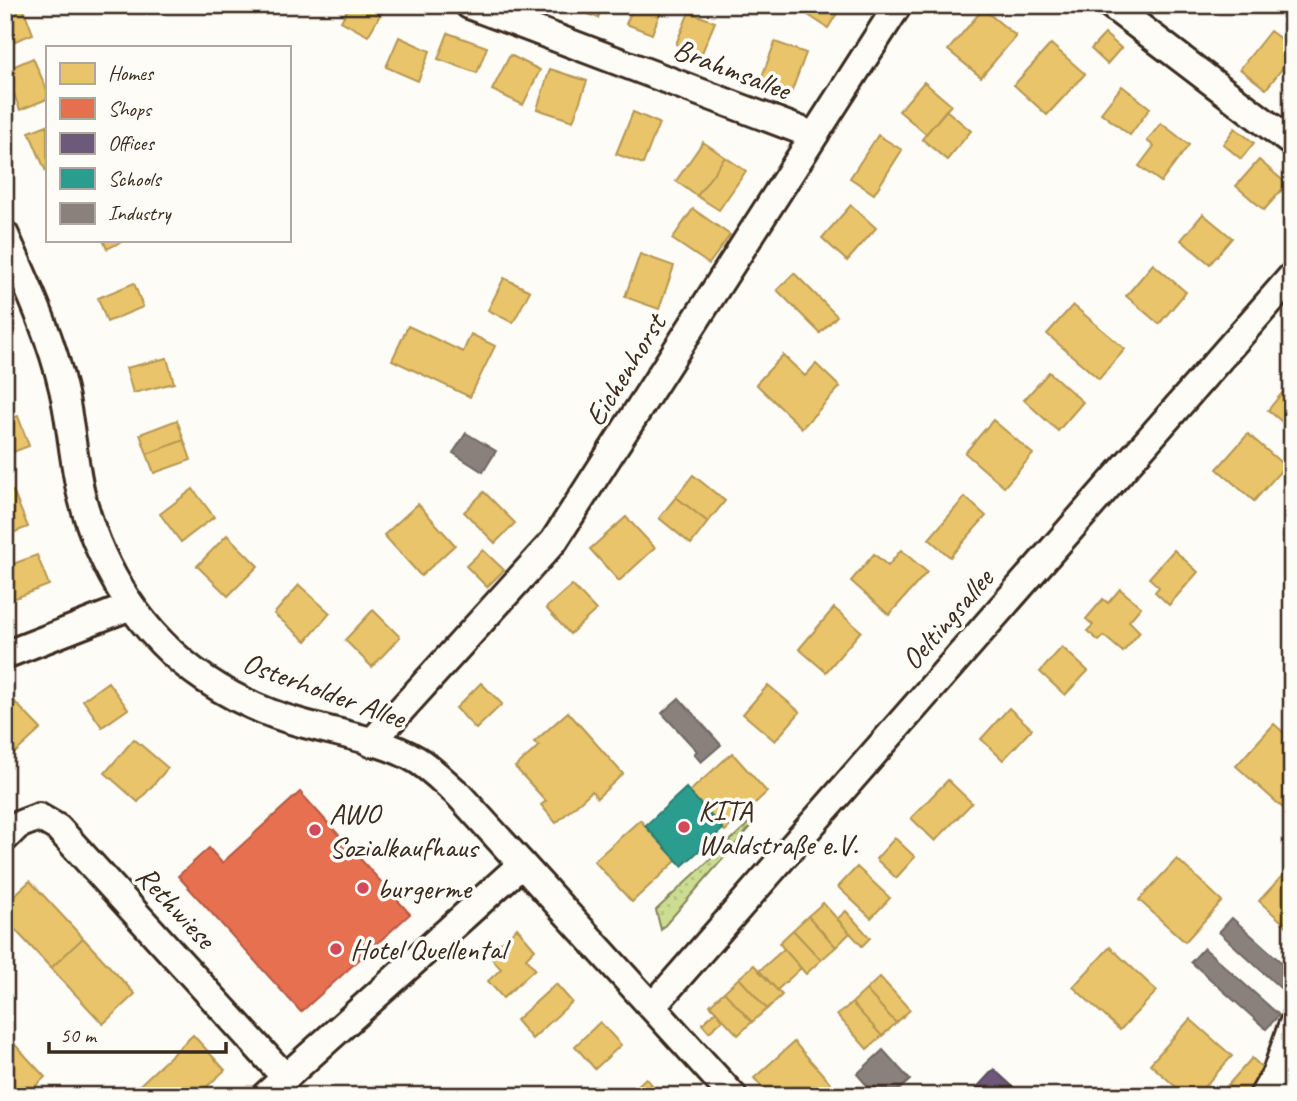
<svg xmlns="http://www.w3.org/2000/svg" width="1297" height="1101" viewBox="0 0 1297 1101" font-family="Caveat,sans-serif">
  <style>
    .green { fill: url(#green-dots); stroke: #848458; stroke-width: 2 }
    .homes { fill: #e9c46a; stroke: #b59653; stroke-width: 2 }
    .shops { fill: #e76f51; stroke: #b35a42; stroke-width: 2 }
    .offices { fill: #6d597a; stroke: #5e4b5e; stroke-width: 2 }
    .schools { fill: #2a9d8f; stroke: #2f7a6d; stroke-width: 2 }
    .industry { fill: #8a817c; stroke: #726760; stroke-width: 2 }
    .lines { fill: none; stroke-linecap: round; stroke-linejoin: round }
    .minor-casing { stroke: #3b2a1e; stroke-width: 32 }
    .minor { stroke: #fdfcf7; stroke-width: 26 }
    .poi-dot { fill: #d1495b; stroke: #fdfcf7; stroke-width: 2.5 }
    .labels { text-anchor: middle; stroke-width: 7; stroke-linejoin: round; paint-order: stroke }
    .street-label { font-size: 30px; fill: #3b2a1e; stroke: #fdfcf7 }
    .poi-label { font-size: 30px; fill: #3b2a1e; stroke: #fdfcf7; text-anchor: start }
  </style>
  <defs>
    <pattern id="green-dots" width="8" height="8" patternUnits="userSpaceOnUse" patternTransform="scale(1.75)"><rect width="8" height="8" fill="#ccdd91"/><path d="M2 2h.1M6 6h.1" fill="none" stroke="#b0be7d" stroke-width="1.8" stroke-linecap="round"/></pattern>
  </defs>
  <rect width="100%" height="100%" fill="#fdfcf7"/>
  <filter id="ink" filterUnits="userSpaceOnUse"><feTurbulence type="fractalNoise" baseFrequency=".0143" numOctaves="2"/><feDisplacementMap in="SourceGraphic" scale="14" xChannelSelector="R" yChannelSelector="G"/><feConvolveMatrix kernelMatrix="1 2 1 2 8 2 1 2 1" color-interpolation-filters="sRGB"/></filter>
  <g filter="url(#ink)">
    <path class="green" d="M750,822H755L661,930L656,910Z"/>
    <path class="homes" d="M5,5H22L33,34L5,45Z
      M350,5H374L383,10L368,36L341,21Z
      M567,5H603L598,18Z
      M634,5H663L652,34L626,24Z
      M801,5H842L828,28L799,9Z
      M983,9L1016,36L981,77L948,50Z
      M689,12L715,22L701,55L676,44Z
      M1270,31L1292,47V56L1266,89L1240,69Z
      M448,33L487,47L477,73L438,59Z
      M1105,34L1121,48L1107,64L1091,49Z
      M399,37L430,51L418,81L386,67Z
      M775,42L806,53L791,93L760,82Z
      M1051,44L1085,74L1047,115L1014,85Z
      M510,55L540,70L523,105L492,90Z
      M33,58L47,90V99L20,110L5,70Z
      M550,69L587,81L573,121L537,109Z
      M924,82L951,105L926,134L899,111Z
      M1122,86L1150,108L1130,135L1101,113Z
      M946,110L971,131L947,160L922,139Z
      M633,112L659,123L643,164L616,154Z
      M1161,123L1189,145L1161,182L1139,166L1154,146L1147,141Z
      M47,125V174L29,132Z
      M1235,128L1254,143L1241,159L1223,144Z
      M878,135L902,150L874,194L850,178Z
      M703,142L725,157L697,196L676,181Z
      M725,157L746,171L719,210L697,196Z
      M1259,160L1287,184L1264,210L1236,186Z
      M851,205L876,228L847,261L822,238Z
      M693,209L730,235L709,264L672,239Z
      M1203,214L1232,238L1210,264L1181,240Z
      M103,240H125L107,249Z
      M640,254L674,266L659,309L625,297Z
      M1153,264L1186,292L1159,324L1126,296Z
      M794,273L837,316L820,333L777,290Z
      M504,278L530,291L513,323L488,310Z
      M134,283L143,307L107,322L98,298Z
      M1073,305L1125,349L1099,379L1047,334Z
      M408,326L463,352L471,334L495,346L470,397L392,360Z
      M783,355L805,376L816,364L840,387L802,428L756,384Z
      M167,358L174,383L133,393L126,368Z
      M1049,372L1083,402L1058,431L1024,400Z
      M1292,381V430L1268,410Z
      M18,416L29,446L5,455V421Z
      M177,420L184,440L147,454L140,434Z
      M993,420L1033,454L1004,487L965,453Z
      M1248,434L1285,466L1254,501L1217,469Z
      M184,440L191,460L154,473L147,454Z
      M693,475L725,501L708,522L676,497Z
      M193,489L214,517L181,542L160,514Z
      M13,491L28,527L5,536V494Z
      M484,492L515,523L495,543L464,512Z
      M676,497L708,522L691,544L659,518Z
      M965,497L986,516L950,557L929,539Z
      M418,504L455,545L421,576L384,535Z
      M626,517L655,548L619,581L590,549Z
      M227,535L258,566L228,596L197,566Z
      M483,550L504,570L487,587L466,566Z
      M901,550L927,572L889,615L851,581L874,554L888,566Z
      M1174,550L1198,572L1169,605L1155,592L1159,587L1149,578Z
      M37,555L49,585L5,602V567Z
      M299,585L330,613L306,641L274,614Z
      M572,585L596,610L570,634L546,608Z
      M1120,589L1141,607L1129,621L1140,632L1123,652L1104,636L1099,641L1087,631L1093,625L1086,619L1103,599L1108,603Z
      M834,608L861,631L826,672L799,649Z
      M373,610L400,637L372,667L345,640Z
      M1062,647L1088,671L1065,695L1040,672Z
      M108,682L128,709L102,727L83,700Z
      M481,683L502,704L476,729L456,708Z
      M768,685L800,712L775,741L743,714Z
      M9,696L41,729L5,762V700Z
      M1009,708L1032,729L1003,760L981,739Z
      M568,712L623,774L597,798L592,791L556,823L541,805L546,801L515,767L539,746L534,742Z
      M1274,724L1292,740V798L1283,808L1236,766Z
      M134,739L168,768L138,802L105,773Z
      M732,753L767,792L725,831L689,792Z
      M948,780L972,803L935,841L911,818Z
      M640,820L677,860L632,902L594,861Z
      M895,838L915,857L896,878L876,859Z
      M1177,859L1222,901L1185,942L1139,900Z
      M1292,865V931L1259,901Z
      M857,867L890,898L871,918L838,887Z
      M30,881L83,938L51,968L5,919V904Z
      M823,903L850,933L836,947L808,916Z
      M846,911L870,938L862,946L837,919Z
      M808,916L836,947L821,960L793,930Z
      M517,928L535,949L526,958L535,969L503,998L488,981L501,969L488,954Z
      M793,930L821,960L806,974L779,943Z
      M83,938L135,994L103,1024L51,968Z
      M1110,947L1157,991L1120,1030L1073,987Z
      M784,949L801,968L777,990L759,971Z
      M754,965L782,995L767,1009L739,978Z
      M880,977L910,1010L896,1023L866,990Z
      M739,978L767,1009L752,1022L724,992Z
      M556,984L572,1002L532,1039L516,1020Z
      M866,990L896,1023L882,1036L852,1003Z
      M724,992L752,1022L738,1035L710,1005Z
      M852,1003L882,1036L867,1049L837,1015Z
      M716,1011L723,1020L709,1032L702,1024Z
      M1190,1019L1232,1056L1196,1096H1186L1150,1064Z
      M600,1022L621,1045L595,1069L575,1046Z
      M5,1034L45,1077L25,1096H5Z
      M193,1035L225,1070L197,1096H128Z
      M794,1042L842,1096H770L754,1078Z
      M1252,1058L1266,1071L1243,1096H1218Z
      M646,1078L662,1096H626Z"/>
    <path class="shops" d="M300,792L410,914L301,1012L178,876L209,848L222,863Z"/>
    <path class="offices" d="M994,1069L999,1074L1023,1096H969Z"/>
    <path class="schools" d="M686,788L723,829L682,866L645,826Z"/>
    <path class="industry" d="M466,433L496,451L483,472L453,453Z
      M679,698L721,745L701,762L694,754L697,751L662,713Z
      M1232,918L1292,972L1290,997L1219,932Z
      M1204,948L1279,1015L1266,1029L1191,962Z
      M883,1050L910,1080L892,1096H876L857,1074Z"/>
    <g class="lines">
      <defs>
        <path id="minor" d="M469,5L813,135
          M1111,5L1292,143
          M5,235C27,285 51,336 63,389C71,423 73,459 81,494C100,568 141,636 205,679C233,698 268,714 301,723C336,733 386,741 417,760C432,769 445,783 458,794L733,1096
          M5,655L131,606
          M371,743L554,541L898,5
          M5,838L18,825L39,817L58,828L285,1077
          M652,1007L1292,276
          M265,1096L522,864
          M1263,1096L1276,1073L1292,1026"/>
      </defs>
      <use href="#minor" class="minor-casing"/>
      <use href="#minor" class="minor"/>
    </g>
  </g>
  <g class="poi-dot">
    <circle cx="684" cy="827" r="7"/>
    <circle cx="315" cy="830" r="7"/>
    <circle cx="363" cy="888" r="7"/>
    <circle cx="336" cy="949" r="7"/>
  </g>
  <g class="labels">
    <g class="street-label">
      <text transform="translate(732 69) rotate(21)" y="10">Brahmsallee</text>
      <text transform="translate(625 370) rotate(-58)" y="10">Eichenhorst</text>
      <text transform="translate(947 619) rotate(-49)" y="10">Oeltingsallee</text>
      <text transform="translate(324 690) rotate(20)" y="10">Osterholder Allee</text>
      <text transform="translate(176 907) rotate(47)" y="10">Rethwiese</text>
    </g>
    <g class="poi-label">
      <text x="698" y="820">KITA<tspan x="698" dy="34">Waldstraße e.V.</tspan></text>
      <text x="329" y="823">AWO<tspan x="329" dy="34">Sozialkaufhaus</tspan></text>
      <text x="377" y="898">burgerme</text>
      <text x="350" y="959">Hotel Quellental</text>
    </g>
  </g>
  <rect width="1297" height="1101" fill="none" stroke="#fdfcf7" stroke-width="28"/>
  <rect x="14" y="14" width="1269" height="1073" fill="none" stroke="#3b2a1e" stroke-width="2.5" filter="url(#ink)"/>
  <rect x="46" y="46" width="245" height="196" fill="#fdfcf7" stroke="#afa8a0" stroke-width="2"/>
  <rect x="60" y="63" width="35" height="21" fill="#e9c46a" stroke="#afa8a0" stroke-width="2"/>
  <text x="108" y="80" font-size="21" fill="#3b2a1e">Homes</text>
  <rect x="60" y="98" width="35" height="21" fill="#e76f51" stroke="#afa8a0" stroke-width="2"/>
  <text x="108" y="116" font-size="21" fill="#3b2a1e">Shops</text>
  <rect x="60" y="133" width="35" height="21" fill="#6d597a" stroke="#afa8a0" stroke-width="2"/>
  <text x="108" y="150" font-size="21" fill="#3b2a1e">Offices</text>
  <rect x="60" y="168" width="35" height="21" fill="#2a9d8f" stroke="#afa8a0" stroke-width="2"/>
  <text x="108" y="186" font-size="21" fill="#3b2a1e">Schools</text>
  <rect x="60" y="203" width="35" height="21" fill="#8a817c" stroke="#afa8a0" stroke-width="2"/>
  <text x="108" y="220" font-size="21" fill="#3b2a1e">Industry</text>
  <path d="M49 1042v10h177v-10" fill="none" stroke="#3b2a1e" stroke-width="3.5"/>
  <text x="60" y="1042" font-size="21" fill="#3b2a1e" stroke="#fdfcf7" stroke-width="5" paint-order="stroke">50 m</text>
</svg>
